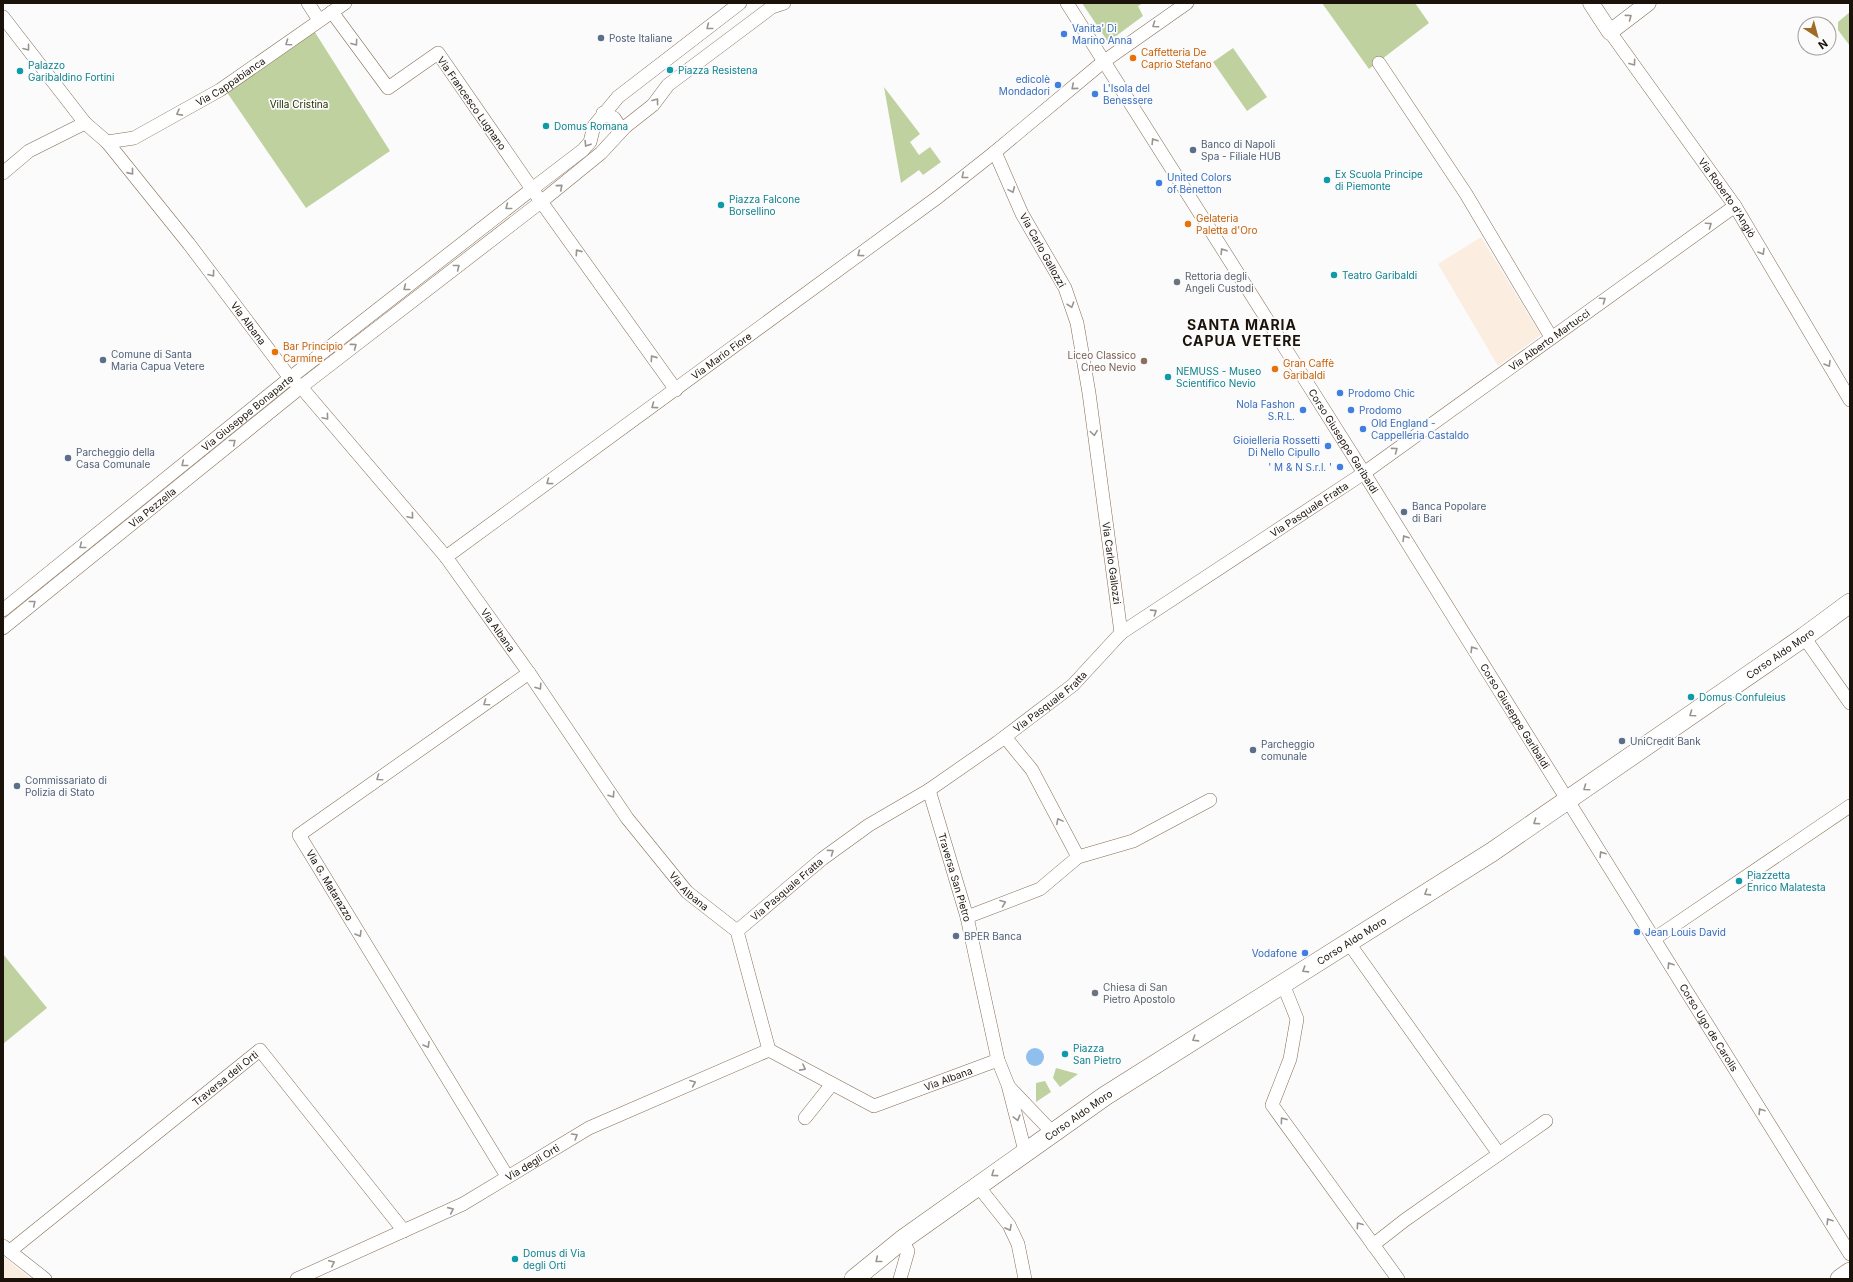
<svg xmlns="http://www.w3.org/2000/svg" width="1853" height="1282" viewBox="0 0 1853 1282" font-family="Inter,sans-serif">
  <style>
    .built { fill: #fbeee1 }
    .green { fill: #bfd19f }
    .water { fill: #90bfee }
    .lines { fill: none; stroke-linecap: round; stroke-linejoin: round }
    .minor-casing { stroke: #856e56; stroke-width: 14 }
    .tertiary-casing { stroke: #856e56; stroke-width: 17 }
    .secondary-casing { stroke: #856e56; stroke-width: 20 }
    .minor { stroke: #fff; stroke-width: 13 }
    .tertiary { stroke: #fff; stroke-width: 16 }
    .secondary { stroke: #fff; stroke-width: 19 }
    .oneway { stroke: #989590 }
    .shop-dot { fill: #3f7fe0; stroke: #fbfbfb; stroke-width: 1.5 }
    .service-dot { fill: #5c6f8a; stroke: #fbfbfb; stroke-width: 1.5 }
    .food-dot { fill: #e8710a; stroke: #fbfbfb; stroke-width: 1.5 }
    .culture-dot { fill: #0f9aa8; stroke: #fbfbfb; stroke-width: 1.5 }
    .worship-dot { fill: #6b7280; stroke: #fbfbfb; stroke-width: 1.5 }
    .education-dot { fill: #8d6e63; stroke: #fbfbfb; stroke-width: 1.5 }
    .labels { text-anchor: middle; stroke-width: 3.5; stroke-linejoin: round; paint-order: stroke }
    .shop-label { font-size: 10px; fill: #366cbe; stroke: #fbfbfb; text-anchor: start }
    .service-label { font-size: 10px; fill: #4e5e75; stroke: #fbfbfb; text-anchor: start }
    .food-label { font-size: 10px; fill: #c56008; stroke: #fbfbfb; text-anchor: start }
    .culture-label { font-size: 10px; fill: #0d838f; stroke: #fbfbfb; text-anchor: start }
    .street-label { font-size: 10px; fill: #1b1309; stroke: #fbfbfb }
    .park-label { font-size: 10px; fill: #242f02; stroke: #fbfbfb }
    .worship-label { font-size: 10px; fill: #5b616d; stroke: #fbfbfb; text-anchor: start }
    .education-label { font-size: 10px; fill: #785e54; stroke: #fbfbfb; text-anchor: end }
    .district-label { font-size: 14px; font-weight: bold; letter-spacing: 1px; fill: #1b1309; stroke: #fbfbfb }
  </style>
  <rect width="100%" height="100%" fill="#fbfbfb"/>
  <path class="built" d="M1481,237L1541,335L1498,366L1438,264Z
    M3,1256L31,1279H3Z"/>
  <path class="green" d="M1082,3H1143L1138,6L1143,16L1108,42Z
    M1322,3H1415L1429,23L1369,69Z
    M1850,12V46L1838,30V22Z
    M311,26L390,151L306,208L224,88Z
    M1233,48L1267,97L1247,111L1213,62Z
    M884,87L920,134L910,142L919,155L930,147L941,162L923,175L919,170L901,183Z
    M3,954L47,1008L3,1044Z
    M1056,1068L1078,1074L1060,1087L1053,1078Z
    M1045,1081L1051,1092L1036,1102V1083Z"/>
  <path class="water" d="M1026 1057a9 9 0 1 1 18 0a9 9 0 1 1-18 0Z"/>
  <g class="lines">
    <defs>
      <g id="minor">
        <path d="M308,3L319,20"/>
        <path id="s1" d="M1067,3L1364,473L1850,1254"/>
        <path id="s2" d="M3,17L85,123L107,142L189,244L290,378L301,387L446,557L529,673L627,818L687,892L737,931L769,1050L874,1106L998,1060"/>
        <path id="s3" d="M1610,32L1735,206L1850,400"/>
        <path d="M1379,63L1466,194L1551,337"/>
        <path d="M603,113L614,118L622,130"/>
        <path id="s4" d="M107,142L134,138L220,90L345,3"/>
        <path d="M3,173L29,151L85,123"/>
        <path d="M676,390L532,189L583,150L590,142L594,126L618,97L740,3"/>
        <path id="s5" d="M446,557L938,197L995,152"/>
        <path id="s6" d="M3,610L290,378L532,189L438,53L388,88L332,12"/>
        <path id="s7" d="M3,628L301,387L542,201L601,153L625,127L653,105L668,85L772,7L784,3"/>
        <path d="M1121,633L1089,393L1077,323L1065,288L1022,214L995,152L1103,62L1187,3"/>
        <path d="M1804,637L1850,703"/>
        <path id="s8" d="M929,790L967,917L998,1060L1008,1085L1025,1151"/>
        <path d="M1078,857L1133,841L1210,800"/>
        <path d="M967,917L1040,889L1078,857L1032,770L1005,737"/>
        <path id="s9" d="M737,931L822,859L869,825L929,790L998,742L1073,685L1121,633L1364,473L1735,206"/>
        <path d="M1654,939L1850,806"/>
        <path d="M1348,942L1499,1154"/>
        <path d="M1283,984L1297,1019L1290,1059L1272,1105L1398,1279"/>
        <path d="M1009,1087L1053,1133"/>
        <path d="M805,1118L832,1084"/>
        <path d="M507,1176L299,835L529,673"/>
        <path d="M978,1186L1009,1225L1018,1244L1025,1279"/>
        <path d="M1373,1245L1405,1220L1546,1121"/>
        <path d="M3,1246L45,1279"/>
        <path id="s10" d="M10,1251L260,1050L404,1231"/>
        <path id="s11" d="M297,1279L463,1204L589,1128L769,1050"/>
        <path d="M900,1279L908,1251L902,1240"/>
      </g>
      <path id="tertiary" d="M1591,3L1610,32L1648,3"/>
      <g id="secondary">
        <path id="s12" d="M854,1279L902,1240L1105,1096L1492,852L1804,637L1850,603"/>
        <path d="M1840,1279L1850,1272"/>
      </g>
    </defs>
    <use href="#minor" class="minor-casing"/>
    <use href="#tertiary" class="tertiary-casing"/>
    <use href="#secondary" class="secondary-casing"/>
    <use href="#minor" class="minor"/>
    <use href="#tertiary" class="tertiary"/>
    <use href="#secondary" class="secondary"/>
  </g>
  <defs><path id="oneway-chevron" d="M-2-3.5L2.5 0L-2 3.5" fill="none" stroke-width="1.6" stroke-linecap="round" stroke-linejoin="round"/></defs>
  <g class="oneway">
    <use href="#oneway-chevron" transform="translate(1629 17) rotate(-37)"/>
    <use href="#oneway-chevron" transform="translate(1155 25) rotate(145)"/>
    <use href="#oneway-chevron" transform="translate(709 27) rotate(142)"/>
    <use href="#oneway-chevron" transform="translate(288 43) rotate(145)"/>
    <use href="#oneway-chevron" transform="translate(355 43) rotate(54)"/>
    <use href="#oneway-chevron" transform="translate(27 48) rotate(52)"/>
    <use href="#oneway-chevron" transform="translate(1633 63) rotate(54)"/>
    <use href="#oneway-chevron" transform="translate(1074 87) rotate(140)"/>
    <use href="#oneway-chevron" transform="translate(656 101) rotate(-53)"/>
    <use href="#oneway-chevron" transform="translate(179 113) rotate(151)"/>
    <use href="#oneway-chevron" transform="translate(1154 141) rotate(-122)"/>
    <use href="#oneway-chevron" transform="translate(587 144) rotate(122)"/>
    <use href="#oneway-chevron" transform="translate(131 172) rotate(51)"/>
    <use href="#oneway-chevron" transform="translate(964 176) rotate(141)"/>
    <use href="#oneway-chevron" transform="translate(560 187) rotate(-40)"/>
    <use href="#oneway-chevron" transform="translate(1012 190) rotate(66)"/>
    <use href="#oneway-chevron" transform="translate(508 207) rotate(142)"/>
    <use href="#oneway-chevron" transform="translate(1709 225) rotate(-35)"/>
    <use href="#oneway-chevron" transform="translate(1223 251) rotate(-122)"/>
    <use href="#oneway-chevron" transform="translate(578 252) rotate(-125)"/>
    <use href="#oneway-chevron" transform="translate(1762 252) rotate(59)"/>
    <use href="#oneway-chevron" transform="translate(860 254) rotate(143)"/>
    <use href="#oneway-chevron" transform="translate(457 267) rotate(-38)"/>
    <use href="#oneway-chevron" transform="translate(212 274) rotate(53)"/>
    <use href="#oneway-chevron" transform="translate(406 288) rotate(142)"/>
    <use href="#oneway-chevron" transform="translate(1603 300) rotate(-35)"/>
    <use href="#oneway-chevron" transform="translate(1071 305) rotate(71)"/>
    <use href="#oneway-chevron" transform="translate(354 346) rotate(-37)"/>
    <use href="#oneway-chevron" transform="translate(653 358) rotate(-125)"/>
    <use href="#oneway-chevron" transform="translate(1828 364) rotate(59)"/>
    <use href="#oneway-chevron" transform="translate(654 406) rotate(144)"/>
    <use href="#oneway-chevron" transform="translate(326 417) rotate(50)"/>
    <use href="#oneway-chevron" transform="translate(1094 433) rotate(82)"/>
    <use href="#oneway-chevron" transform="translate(233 442) rotate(-39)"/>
    <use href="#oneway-chevron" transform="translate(1395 450) rotate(-36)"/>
    <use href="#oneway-chevron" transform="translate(184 464) rotate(141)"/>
    <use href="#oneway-chevron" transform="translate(549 482) rotate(144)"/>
    <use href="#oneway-chevron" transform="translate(411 516) rotate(50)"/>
    <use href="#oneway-chevron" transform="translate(1405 538) rotate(-122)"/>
    <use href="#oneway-chevron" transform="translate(82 546) rotate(141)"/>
    <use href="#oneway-chevron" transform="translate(33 603) rotate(-39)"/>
    <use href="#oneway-chevron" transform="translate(1154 612) rotate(-33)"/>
    <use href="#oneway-chevron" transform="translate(1473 649) rotate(-122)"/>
    <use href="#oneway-chevron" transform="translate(539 687) rotate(56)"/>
    <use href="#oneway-chevron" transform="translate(486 703) rotate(145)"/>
    <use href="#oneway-chevron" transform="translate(1692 714) rotate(145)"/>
    <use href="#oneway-chevron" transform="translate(379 778) rotate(145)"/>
    <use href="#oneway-chevron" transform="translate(1586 788) rotate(145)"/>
    <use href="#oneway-chevron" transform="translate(612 795) rotate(56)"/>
    <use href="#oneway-chevron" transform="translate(1059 821) rotate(-118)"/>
    <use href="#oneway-chevron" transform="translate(1536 822) rotate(146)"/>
    <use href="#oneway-chevron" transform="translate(831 852) rotate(-36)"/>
    <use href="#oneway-chevron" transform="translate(1602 854) rotate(-122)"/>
    <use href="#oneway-chevron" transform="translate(1427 893) rotate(148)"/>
    <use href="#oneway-chevron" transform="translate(1003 903) rotate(-21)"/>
    <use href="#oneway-chevron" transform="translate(359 934) rotate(59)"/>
    <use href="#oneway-chevron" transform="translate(1670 965) rotate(-122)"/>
    <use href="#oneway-chevron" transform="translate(1305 970) rotate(148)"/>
    <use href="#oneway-chevron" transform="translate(1195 1039) rotate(148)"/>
    <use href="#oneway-chevron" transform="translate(427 1045) rotate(59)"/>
    <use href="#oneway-chevron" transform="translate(803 1068) rotate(28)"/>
    <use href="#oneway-chevron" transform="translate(693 1083) rotate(-23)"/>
    <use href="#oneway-chevron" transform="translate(1761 1111) rotate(-122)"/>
    <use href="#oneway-chevron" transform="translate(1017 1118) rotate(75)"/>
    <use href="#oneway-chevron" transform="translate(1283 1120) rotate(-126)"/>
    <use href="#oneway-chevron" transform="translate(575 1136) rotate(-31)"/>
    <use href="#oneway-chevron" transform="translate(994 1174) rotate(144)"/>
    <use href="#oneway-chevron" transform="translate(451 1210) rotate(-24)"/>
    <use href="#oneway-chevron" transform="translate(1829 1221) rotate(-122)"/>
    <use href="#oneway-chevron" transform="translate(1359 1225) rotate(-126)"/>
    <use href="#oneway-chevron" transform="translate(1009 1228) rotate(61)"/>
    <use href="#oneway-chevron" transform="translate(878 1260) rotate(141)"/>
    <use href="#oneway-chevron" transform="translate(332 1263) rotate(-25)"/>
  </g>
  <g class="shop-dot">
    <circle cx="1064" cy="34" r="4"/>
    <circle cx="1058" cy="85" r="4"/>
    <circle cx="1095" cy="94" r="4"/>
    <circle cx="1159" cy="183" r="4"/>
    <circle cx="1340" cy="393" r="4"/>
    <circle cx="1303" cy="410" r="4"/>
    <circle cx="1351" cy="410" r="4"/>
    <circle cx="1363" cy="429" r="4"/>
    <circle cx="1328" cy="446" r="4"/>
    <circle cx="1340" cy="467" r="4"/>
    <circle cx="1637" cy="932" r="4"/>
    <circle cx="1305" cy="953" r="4"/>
  </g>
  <g class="service-dot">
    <circle cx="601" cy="38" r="4"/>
    <circle cx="1193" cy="150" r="4"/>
    <circle cx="103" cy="360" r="4"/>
    <circle cx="68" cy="458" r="4"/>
    <circle cx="1404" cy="512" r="4"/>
    <circle cx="1622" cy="741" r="4"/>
    <circle cx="1253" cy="750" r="4"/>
    <circle cx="17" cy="786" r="4"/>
    <circle cx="956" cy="936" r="4"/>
  </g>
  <g class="food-dot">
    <circle cx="1133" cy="58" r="4"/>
    <circle cx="1188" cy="224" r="4"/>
    <circle cx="275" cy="352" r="4"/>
    <circle cx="1275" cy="369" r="4"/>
  </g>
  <g class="culture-dot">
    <circle cx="670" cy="70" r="4"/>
    <circle cx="20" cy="71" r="4"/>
    <circle cx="546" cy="126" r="4"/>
    <circle cx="1327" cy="180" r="4"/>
    <circle cx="721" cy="205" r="4"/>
    <circle cx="1334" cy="275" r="4"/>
    <circle cx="1168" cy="377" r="4"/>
    <circle cx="1691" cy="697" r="4"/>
    <circle cx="1739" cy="881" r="4"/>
    <circle cx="1065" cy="1054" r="4"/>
    <circle cx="515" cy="1259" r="4"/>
  </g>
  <g class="worship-dot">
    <circle cx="1177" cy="282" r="4"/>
    <circle cx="1095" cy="993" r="4"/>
  </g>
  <circle class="education-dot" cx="1144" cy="361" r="4"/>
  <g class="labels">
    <g class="shop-label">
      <text x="1072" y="32">Vanita' Di<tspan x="1072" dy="12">Marino Anna</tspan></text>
      <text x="1050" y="83" text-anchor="end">edicolè<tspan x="1050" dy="12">Mondadori</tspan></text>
      <text x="1103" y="92">L'Isola del<tspan x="1103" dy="12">Benessere</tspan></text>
      <text x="1167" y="181">United Colors<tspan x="1167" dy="12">of Benetton</tspan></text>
      <text x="1348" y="397">Prodomo Chic</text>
      <text x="1295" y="408" text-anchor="end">Nola Fashon<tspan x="1295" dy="12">S.R.L.</tspan></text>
      <text x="1359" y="414">Prodomo</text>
      <text x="1371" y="427">Old England -<tspan x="1371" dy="12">Cappelleria Castaldo</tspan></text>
      <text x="1320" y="444" text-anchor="end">Gioielleria Rossetti<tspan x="1320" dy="12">Di Nello Cipullo</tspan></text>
      <text x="1332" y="471" text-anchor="end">' M &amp; N S.r.l. '</text>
      <text x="1645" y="936">Jean Louis David</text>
      <text x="1297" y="957" text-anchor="end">Vodafone</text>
    </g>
    <g class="service-label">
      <text x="609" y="42">Poste Italiane</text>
      <text x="1201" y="148">Banco di Napoli<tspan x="1201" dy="12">Spa - Filiale HUB</tspan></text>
      <text x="111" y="358">Comune di Santa<tspan x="111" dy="12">Maria Capua Vetere</tspan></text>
      <text x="76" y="456">Parcheggio della<tspan x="76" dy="12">Casa Comunale</tspan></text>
      <text x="1412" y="510">Banca Popolare<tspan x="1412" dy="12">di Bari</tspan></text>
      <text x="1630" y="745">UniCredit Bank</text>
      <text x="1261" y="748">Parcheggio<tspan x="1261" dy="12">comunale</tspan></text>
      <text x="25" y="784">Commissariato di<tspan x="25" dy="12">Polizia di Stato</tspan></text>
      <text x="964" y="940">BPER Banca</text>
    </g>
    <g class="food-label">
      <text x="1141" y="56">Caffetteria De<tspan x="1141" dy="12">Caprio Stefano</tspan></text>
      <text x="1196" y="222">Gelateria<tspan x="1196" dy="12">Paletta d'Oro</tspan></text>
      <text x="283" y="350">Bar Principio<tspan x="283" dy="12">Carmine</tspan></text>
      <text x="1283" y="367">Gran Caffè<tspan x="1283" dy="12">Garibaldi</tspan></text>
    </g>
    <g class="culture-label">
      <text x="28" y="69">Palazzo<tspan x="28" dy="12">Garibaldino Fortini</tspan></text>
      <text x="678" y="74">Piazza Resistena</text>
      <text x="554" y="130">Domus Romana</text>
      <text x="1335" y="178">Ex Scuola Principe<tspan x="1335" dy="12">di Piemonte</tspan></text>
      <text x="729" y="203">Piazza Falcone<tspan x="729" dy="12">Borsellino</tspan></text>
      <text x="1342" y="279">Teatro Garibaldi</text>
      <text x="1176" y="375">NEMUSS - Museo<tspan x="1176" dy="12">Scientifico Nevio</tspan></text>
      <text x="1699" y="701">Domus Confuleius</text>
      <text x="1747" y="879">Piazzetta<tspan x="1747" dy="12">Enrico Malatesta</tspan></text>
      <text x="1073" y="1052">Piazza<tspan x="1073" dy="12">San Pietro</tspan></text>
      <text x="523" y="1257">Domus di Via<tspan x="523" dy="12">degli Orti</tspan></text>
    </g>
    <g class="street-label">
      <text dy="4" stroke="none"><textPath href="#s4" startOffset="139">Via Cappabianca</textPath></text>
      <text transform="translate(472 103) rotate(55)" y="4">Via Francesco Lugnano</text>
      <text dy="4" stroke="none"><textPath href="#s3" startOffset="203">Via Roberto d'Angiò</textPath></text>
      <text transform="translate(1043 250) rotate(61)" y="4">Via Carlo Gallozzi</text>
      <text dy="4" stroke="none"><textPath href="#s2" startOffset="393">Via Albana</textPath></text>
      <text dy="4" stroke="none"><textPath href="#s9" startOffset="1007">Via Alberto Martucci</textPath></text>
      <text dy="4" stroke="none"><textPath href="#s5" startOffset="341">Via Mario Fiore</textPath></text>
      <text dy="4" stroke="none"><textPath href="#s6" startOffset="314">Via Giuseppe Bonaparte</textPath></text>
      <text dy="4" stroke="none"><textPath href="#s1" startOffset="518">Corso Giuseppe Garibaldi</textPath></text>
      <text dy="4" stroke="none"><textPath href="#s7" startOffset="192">Via Pezzella</textPath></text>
      <text dy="4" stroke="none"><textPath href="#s9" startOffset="713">Via Pasquale Fratta</textPath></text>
      <text transform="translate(1112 563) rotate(82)" y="4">Via Carlo Gallozzi</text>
      <text dy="4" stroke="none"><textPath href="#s2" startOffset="789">Via Albana</textPath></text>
      <text dy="4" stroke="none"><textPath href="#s12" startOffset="1118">Corso Aldo Moro</textPath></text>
      <text dy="4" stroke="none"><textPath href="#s9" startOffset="389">Via Pasquale Fratta</textPath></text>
      <text dy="4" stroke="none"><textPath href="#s1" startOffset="842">Corso Giuseppe Garibaldi</textPath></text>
      <text dy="4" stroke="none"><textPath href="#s8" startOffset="91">Traversa San Pietro</textPath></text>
      <text transform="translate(330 885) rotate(59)" y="4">Via G. Matarazzo</text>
      <text dy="4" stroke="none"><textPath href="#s9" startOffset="65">Via Pasquale Fratta</textPath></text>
      <text dy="4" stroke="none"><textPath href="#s2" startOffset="1113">Via Albana</textPath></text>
      <text dy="4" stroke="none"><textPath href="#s12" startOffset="602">Corso Aldo Moro</textPath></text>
      <text dy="4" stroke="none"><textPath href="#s1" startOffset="1209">Corso Ugo de Carolis</textPath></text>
      <text dy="4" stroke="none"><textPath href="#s2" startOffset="1497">Via Albana</textPath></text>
      <text dy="4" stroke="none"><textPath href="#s10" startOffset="276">Traversa deli Orti</textPath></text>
      <text dy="4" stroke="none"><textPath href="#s12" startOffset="278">Corso Aldo Moro</textPath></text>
      <text dy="4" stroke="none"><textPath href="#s11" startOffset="263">Via degli Orti</textPath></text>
    </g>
    <g class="park-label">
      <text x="299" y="108">Villa Cristina</text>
    </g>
    <g class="worship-label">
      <text x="1185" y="280">Rettoria degli<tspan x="1185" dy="12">Angeli Custodi</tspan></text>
      <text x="1103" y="991">Chiesa di San<tspan x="1103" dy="12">Pietro Apostolo</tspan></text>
    </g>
    <g class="education-label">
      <text x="1136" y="359">Liceo Classico<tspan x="1136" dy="12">Cneo Nevio</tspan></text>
    </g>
    <g class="district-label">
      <text x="1242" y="330">SANTA MARIA<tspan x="1242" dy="16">CAPUA VETERE</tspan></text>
    </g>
  </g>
  <rect width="1853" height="1282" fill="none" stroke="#1b1309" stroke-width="8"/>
  <g transform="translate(1817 36) rotate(144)"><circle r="19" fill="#fbfbfb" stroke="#a19e9a"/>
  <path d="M0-3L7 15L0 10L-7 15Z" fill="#a06b24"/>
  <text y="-6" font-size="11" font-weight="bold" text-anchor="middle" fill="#1b1309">N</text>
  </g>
</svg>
